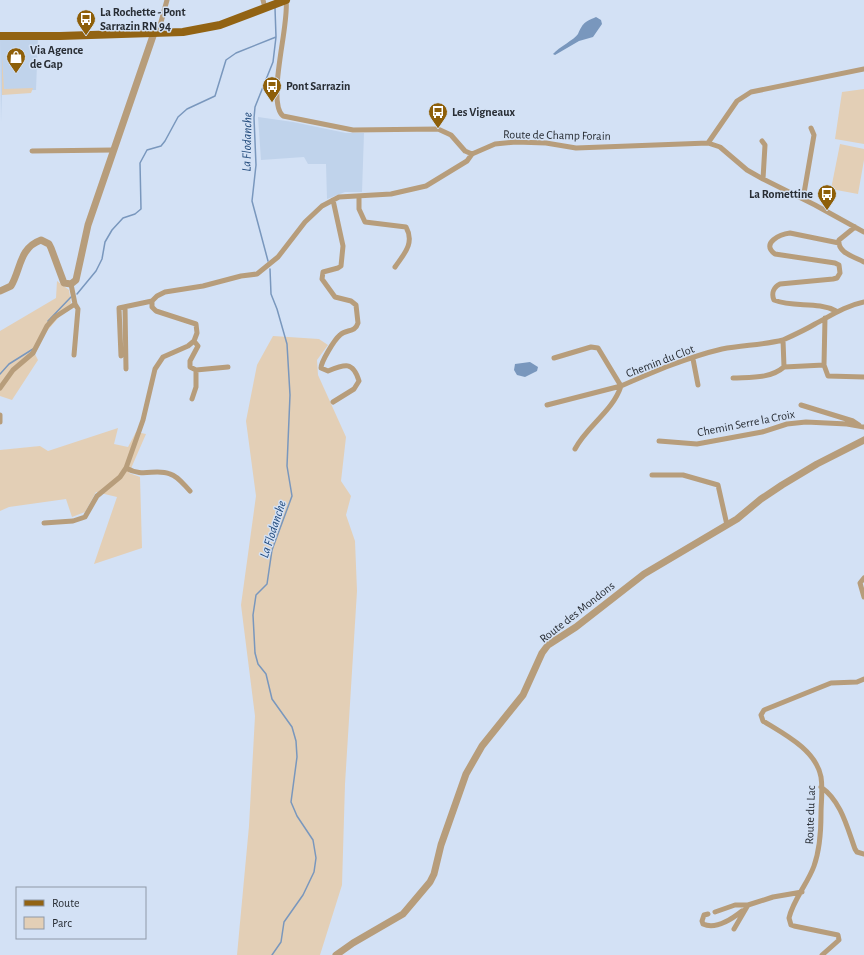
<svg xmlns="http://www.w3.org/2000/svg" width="864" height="955" viewBox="0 0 864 955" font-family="'Alegreya Sans',sans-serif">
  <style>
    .built { fill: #c0d3eb }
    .green { fill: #e3cfb6 }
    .water { fill: #7997bd }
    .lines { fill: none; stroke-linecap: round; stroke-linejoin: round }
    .stream { stroke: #7997bd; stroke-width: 1.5 }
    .minor { stroke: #b79d7b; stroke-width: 5 }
    .tertiary { stroke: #b79d7b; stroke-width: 7 }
    .primary { stroke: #926313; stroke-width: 8 }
    .labels { text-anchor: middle; stroke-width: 3; stroke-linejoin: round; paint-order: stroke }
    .poi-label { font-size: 12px; font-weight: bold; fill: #282d34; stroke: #d3e1f5; text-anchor: start }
    .street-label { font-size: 12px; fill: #282d34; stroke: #d3e1f5 }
    .water-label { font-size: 13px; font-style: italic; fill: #20497b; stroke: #d3e1f5 }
  </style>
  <rect width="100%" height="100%" fill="#d3e1f5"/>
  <path class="built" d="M0,38L38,39L36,90L2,91L1,122Z
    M258,117L293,122L346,133H364L362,192H345L327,199L326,164H308L304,157L261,160Z"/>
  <path class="green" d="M2,56L4,89L33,88L31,93L2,95Z
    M864,89V144L835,139L842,92Z
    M840,144L864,149V160L858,194L831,189Z
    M57,281L69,290L71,303L47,331L35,354L38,360L12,400L0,396V331L56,298Z
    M273,336L319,339L328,345L317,360L318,375L346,437L341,481L351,496L346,515L355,541L357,591L345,784L342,885L320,955H237L249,826L255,716L241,605L256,496L246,421L257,365Z
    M118,428L114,444L128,447L136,432L146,434L129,473L140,477L142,548L94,564L117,497L96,492L85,512L72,517L66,499L9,507L0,511V450L40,446L48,451Z"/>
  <path class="water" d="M596,17L601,20L602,24L593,37L579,41L555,55L553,54C559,47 574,40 578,34C583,23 584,22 596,17Z
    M530,362L538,367L537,371L525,377L517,375L514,370L515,364Z"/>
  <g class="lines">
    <path class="stream" d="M268,261L252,201L256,165L254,118L255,107L273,62L276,37L275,8
      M270,269L271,294L277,309L287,344L290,395L287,466L292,496L272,550L267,584L256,595L253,615L255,653L258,664L266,674L272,699L292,727L296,741L297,757L291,802L297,816L313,840L316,858L314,872L303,895L284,922L281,942L272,955
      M77,294L96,271L102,259L105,242L112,230L123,218L135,214L141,209L140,163L147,150L161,146L165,141L178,117L187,109L215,96L226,60L236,53L276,37
      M48,321L71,297
      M0,374L9,364L33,349"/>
    <path class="minor" d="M263,0L265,8
      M286,0C290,23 266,101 283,116L353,130L438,129L451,135L465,151L472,154L495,144L516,142L546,143L576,148L708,143L720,147L747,170L763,179L815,205L864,232
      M158,33L167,0
      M762,141L765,145L763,179
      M708,143L737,101L751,92L864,69
      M32,151L113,150
      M359,196V209L365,222L406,227C415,243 404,254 395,267
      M803,199L814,135L811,128
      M855,227L839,240C837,253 855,257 864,262
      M71,284L75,304L78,309L74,355
      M125,307L126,369
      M836,311C817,301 794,308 774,300C771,293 774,287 780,284L833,279L837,278L840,273L839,265L835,263L775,254C760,243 781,234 790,233L839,243
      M825,318L824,365L828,376L864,377
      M194,341L198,346L190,361V367L196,370L228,367
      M121,356L119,308L152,301
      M693,359L698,385
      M784,367L824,365
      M733,378C750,377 770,379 784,367L783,340C794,335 805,330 815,324C832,315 845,306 864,302
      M0,388L13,370L33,353L47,326L55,317L75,304
      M192,399L196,387V370
      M333,402L354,389L359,381C353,361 345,364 328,371L321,368C321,362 334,340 340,335C346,329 355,333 358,323L356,305L351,301L335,297L322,279L323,272L338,268L341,266L343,246L333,200
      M547,405L621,386L598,348L591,347L554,358
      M801,405L853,421L859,425
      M0,415V422
      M659,441L697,444L762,432L787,424L806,422L847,424L864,427
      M575,449C587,426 613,411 621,386C653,372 688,357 722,349C743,345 763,345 783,340
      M126,468C143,478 155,468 170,474C178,476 184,485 190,491
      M652,475H683L718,485L727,525
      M44,523L73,521L85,517L97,496L120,477L126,468L143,420L155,369L163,357L188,346L194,341L197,333L196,324L156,311L152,307V301L157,296L165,292L203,286L241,276L257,274L278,257L305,222L322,206L339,197L391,194L426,186L467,161L472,154
      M864,578L860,583L864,597
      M821,787C841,801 847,827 855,849L857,852L864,854
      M715,912L735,905H748
      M708,914L704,915L702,921L703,924C716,930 732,919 742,911
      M734,929L748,905L773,897L802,892
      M822,955L839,940L838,935L794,926L791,925L789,918C793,900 808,883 814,866C820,849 821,832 821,814C821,802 823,789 821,777C816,750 784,734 763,721L761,715L764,710L831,683L857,682L864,679"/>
    <path class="tertiary" d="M0,291L11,286C21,269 19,248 41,240L49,244L51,248L64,283L71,284L76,280L88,225L154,33
      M336,955L353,943L403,914L430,882L434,874L441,845L466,774L482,746L523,695L542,653L548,645L576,627L644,574L737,519L761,499L782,485L817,464L864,440"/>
    <path class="primary" d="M0,36H60L183,32L220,25L286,0"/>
  </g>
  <defs>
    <symbol id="bus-pin" viewBox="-11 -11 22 30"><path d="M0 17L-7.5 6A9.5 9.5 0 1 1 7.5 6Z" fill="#8e5f09" stroke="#d3e1f5"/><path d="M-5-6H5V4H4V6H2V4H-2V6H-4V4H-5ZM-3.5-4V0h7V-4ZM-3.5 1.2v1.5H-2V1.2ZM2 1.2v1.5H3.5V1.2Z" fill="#fff"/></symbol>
    <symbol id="shop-pin" viewBox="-11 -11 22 30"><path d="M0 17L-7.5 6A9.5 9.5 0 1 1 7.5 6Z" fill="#8e5f09" stroke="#d3e1f5"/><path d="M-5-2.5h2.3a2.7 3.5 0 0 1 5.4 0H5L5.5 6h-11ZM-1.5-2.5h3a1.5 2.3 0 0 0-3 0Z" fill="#fff"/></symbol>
  </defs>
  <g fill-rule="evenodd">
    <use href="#bus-pin" x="75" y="8" width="22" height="30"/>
    <use href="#shop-pin" x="5" y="46" width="22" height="30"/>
    <use href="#bus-pin" x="261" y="75" width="22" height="30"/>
    <use href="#bus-pin" x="427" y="101" width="22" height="30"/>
    <use href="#bus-pin" x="816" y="183" width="22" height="30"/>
  </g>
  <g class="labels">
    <g class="poi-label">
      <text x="100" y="16">La Rochette - Pont<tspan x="100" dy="14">Sarrazin RN 94</tspan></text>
      <text x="30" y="54">Via Agence<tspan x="30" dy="14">de Gap</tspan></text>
      <text x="286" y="90">Pont Sarrazin</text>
      <text x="452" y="116">Les Vigneaux</text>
      <text x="813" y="198" text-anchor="end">La Romettine</text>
    </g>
    <g class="street-label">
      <text transform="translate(557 135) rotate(1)" y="4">Route de Champ Forain</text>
      <text transform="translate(660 361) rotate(-21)" y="4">Chemin du Clot</text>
      <text transform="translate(746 423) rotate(-11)" y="4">Chemin Serre la Croix</text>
      <text transform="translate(577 612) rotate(-38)" y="4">Route des Mondons</text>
      <text transform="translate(810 815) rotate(-88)" y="4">Route du Lac</text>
    </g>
    <g class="water-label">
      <text transform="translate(246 142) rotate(-89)" y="5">La Flodanche</text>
      <text transform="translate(272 529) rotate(-72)" y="5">La Flodanche</text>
    </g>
  </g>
  <rect x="16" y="887" width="130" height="52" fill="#d3e1f5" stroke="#8f99a8"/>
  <rect x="24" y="900" width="20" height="6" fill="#926313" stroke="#8f99a8"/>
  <text x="52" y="907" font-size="12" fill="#282d34">Route</text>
  <rect x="24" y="917" width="20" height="12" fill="#e3cfb6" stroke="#8f99a8"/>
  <text x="52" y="927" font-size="12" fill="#282d34">Parc</text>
</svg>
